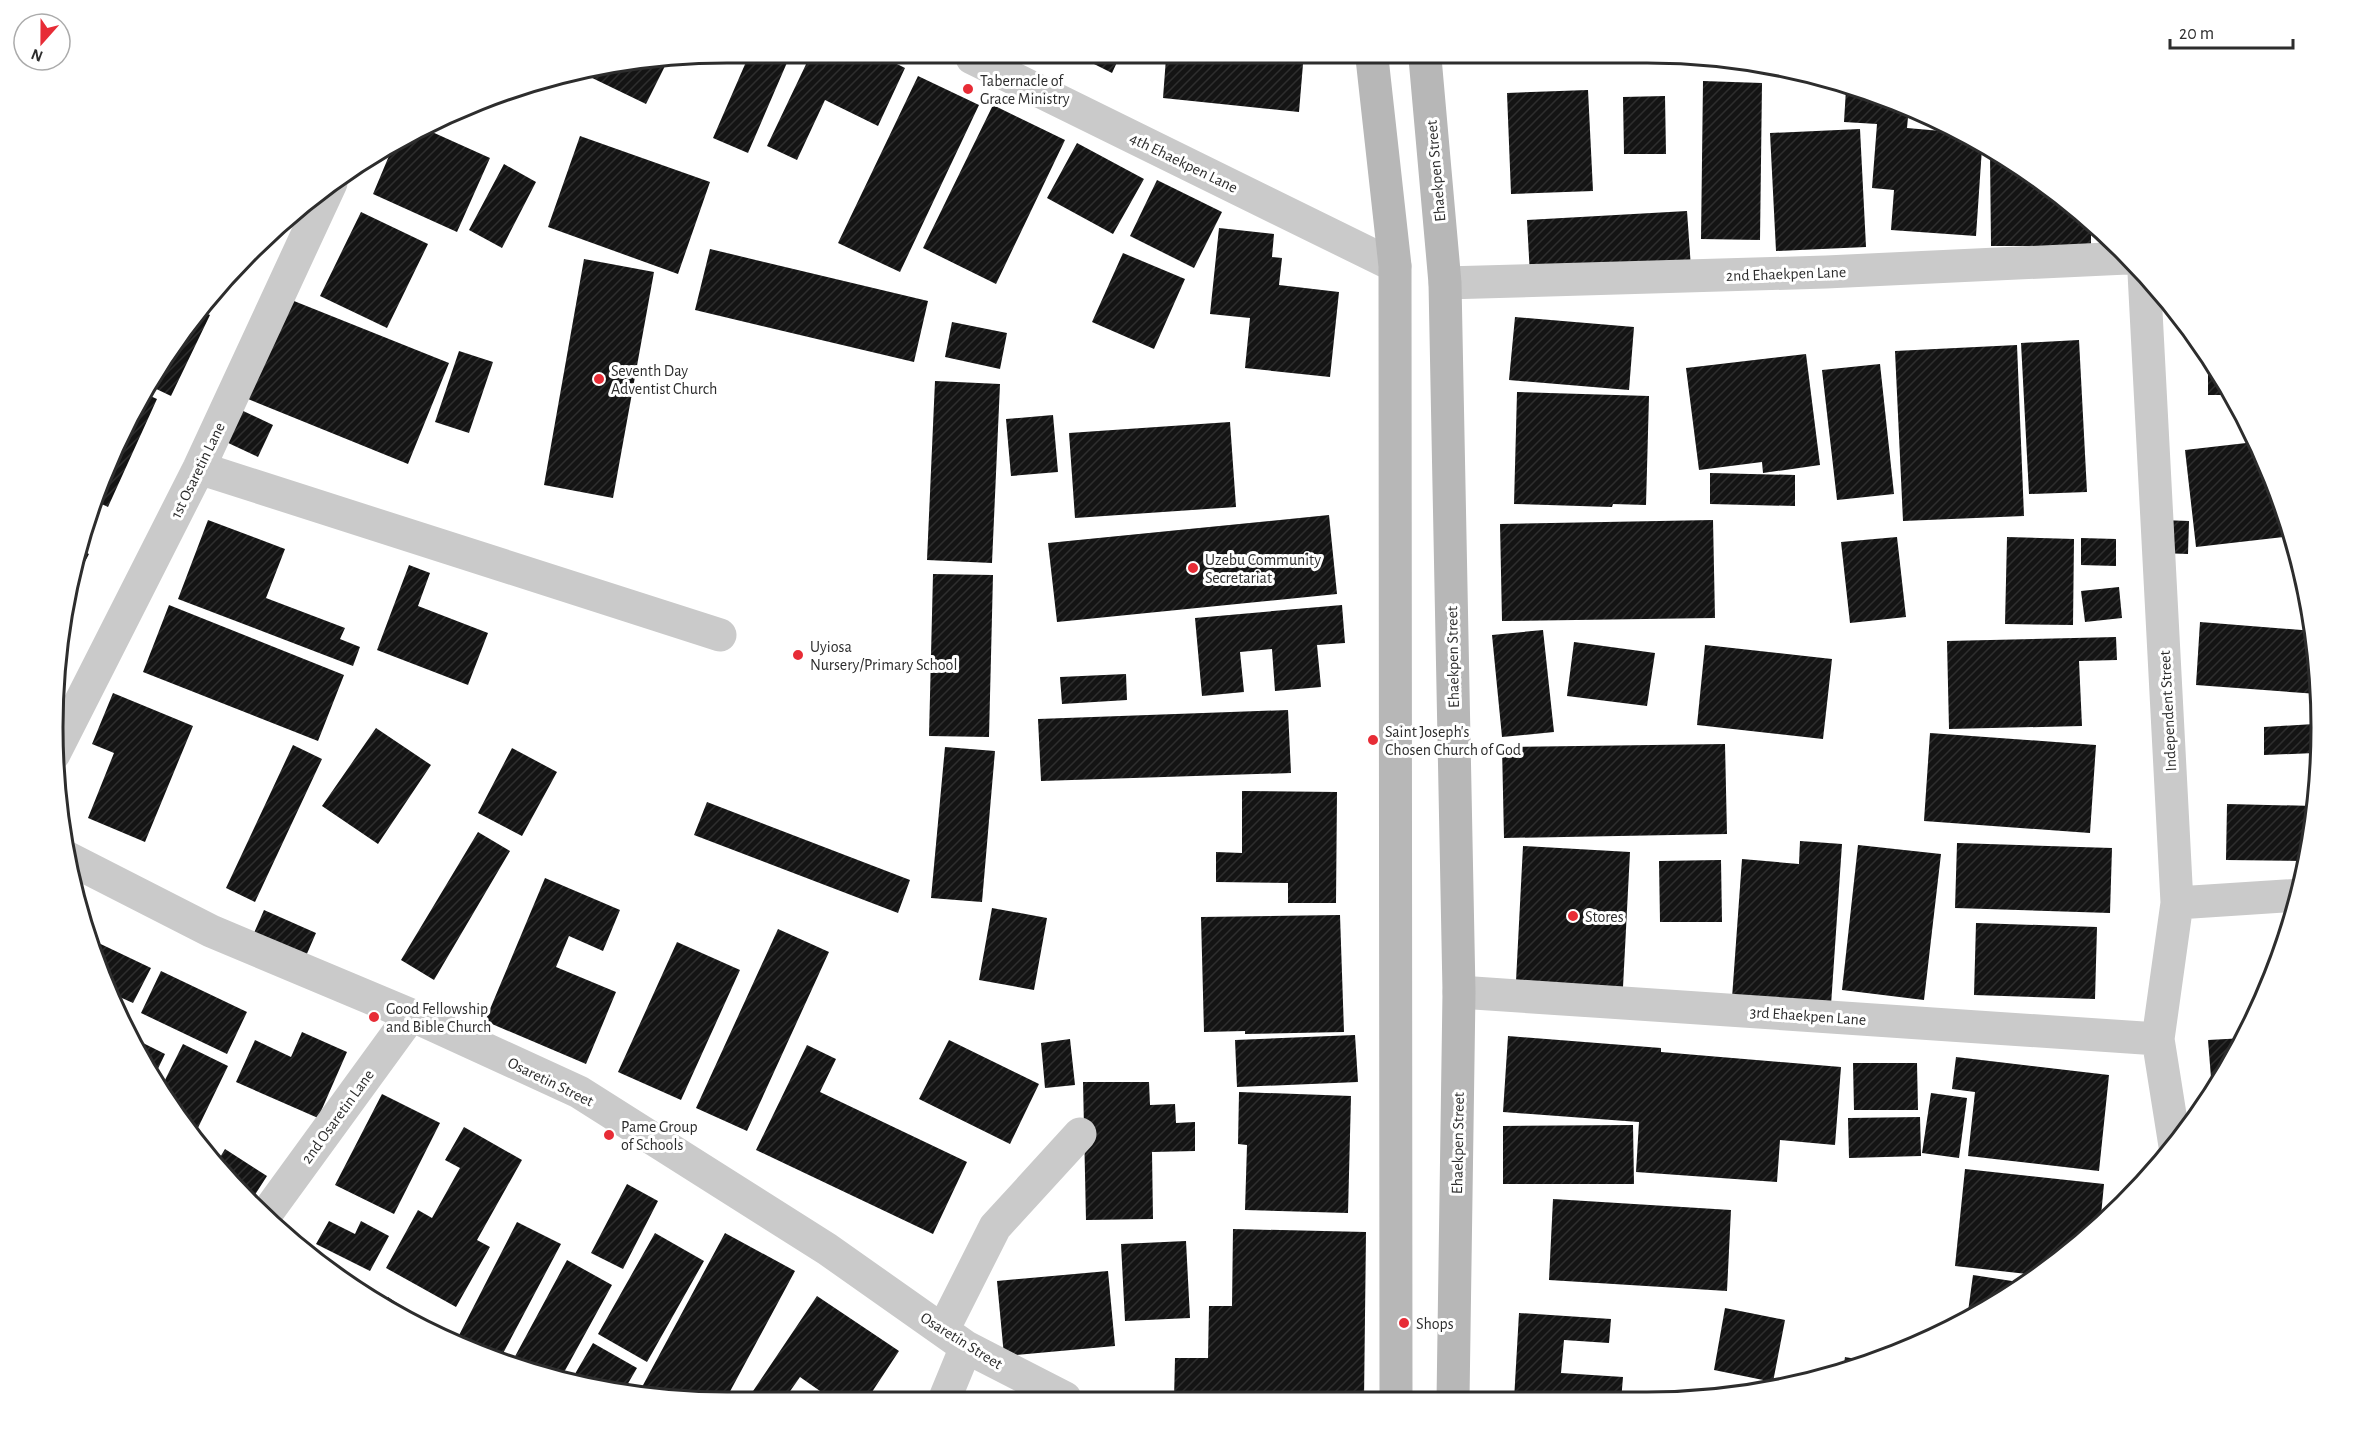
<svg xmlns="http://www.w3.org/2000/svg" width="2374" height="1455" viewBox="0 0 2374 1455" font-family="'Alegreya Sans',sans-serif">
  <style>
    .building { fill: url(#building-hatch) }
    .lines { fill: none; stroke-linecap: round; stroke-linejoin: round }
    .street { stroke: #cacaca; stroke-width: 33 }
    .secondary { stroke: #b7b7b7; stroke-width: 33 }
    .poi-dot { fill: #e72c36; stroke: #fff; stroke-width: 2 }
    .labels { text-anchor: middle; stroke-width: 6; stroke-linejoin: round; paint-order: stroke }
    .poi-label { font-size: 16px; fill: #2d2d2d; stroke: #fff; text-anchor: start }
    .street-label { font-size: 16px; fill: #2d2d2d; stroke: #fff }
    .rim { fill: none; stroke: #2d2d2d; stroke-width: 3 }
  </style>
  <defs>
    <pattern id="building-hatch" width="6" height="6" patternUnits="userSpaceOnUse" patternTransform="scale(1.5)"><rect width="6" height="6" fill="#141414"/><path d="M-1 1l2-2M0 6l6-6M5 7l2-2" fill="none" stroke="#2e2e2e"/></pattern>
  </defs>
  <rect width="100%" height="100%" fill="#fff"/>
  <path class="building" d="M639,58H669L646,104L586,75L588,70Z
    M738,58H789L748,153L713,138L746,62Z
    M809,58H885L905,68L878,126L825,100L797,160L767,146Z
    M1082,58H1119L1112,73Z
    M1166,58H1244L1303,64L1299,112L1163,98Z
    M1502,58H1565V64L1502,60Z
    M918,76L979,105L900,272L838,243Z
    M1703,81L1762,83L1760,240L1701,239Z
    M1846,89L1909,106L1907,128L1953,132L1982,148L1976,236L1891,230L1894,190L1872,188L1877,124L1844,122Z
    M1588,90L1593,191L1511,194L1507,93Z
    M1665,96L1666,154H1624L1623,97Z
    M993,105L1065,140L996,284L923,248Z
    M421,127L490,158L457,232L373,194L391,151L386,149Z
    M1860,129L1866,247L1776,251L1770,133Z
    M580,136L710,182L678,274L548,227Z
    M1077,143L1144,179L1113,234L1047,198Z
    M1990,153L2057,192L2091,223V246H1991Z
    M504,164L536,182L502,248L469,230Z
    M1157,180L1222,212L1194,268L1130,236Z
    M1687,211L1691,268L1530,276L1527,220Z
    M361,212L428,244L387,328L320,296Z
    M1219,228L1274,234L1272,257L1282,258L1279,285L1339,292L1330,377L1245,368L1250,318L1210,314Z
    M710,249L928,301L914,362L695,310Z
    M1123,253L1185,279L1154,349L1092,322Z
    M584,259L654,272L613,498L544,485Z
    M289,299L449,363L408,464L248,399Z
    M201,311L210,315L171,396L150,386L166,352Z
    M1515,317L1634,327L1629,390L1509,380Z
    M952,322L1007,333L1000,369L945,357Z
    M2079,340L2087,492L2029,494L2021,343Z
    M2017,345L2024,516L1903,521L1895,351Z
    M459,351L493,362L469,433L435,422Z
    M1806,354L1820,465L1763,473L1762,462L1699,470L1686,368Z
    M2208,357L2231,390L2233,395H2208Z
    M1880,364L1894,494L1837,500L1822,370Z
    M935,381L1000,384L992,563L927,560Z
    M1517,392L1649,396L1646,505L1613,504L1612,507L1514,504Z
    M146,394L157,399L108,507L93,500Z
    M239,409L273,425L258,457L224,441Z
    M1053,415L1058,472L1011,476L1006,419Z
    M1230,422L1236,507L1075,518L1069,433Z
    M2255,442L2286,510L2292,536L2196,547L2185,450Z
    M1710,473L1795,475V506L1710,504Z
    M1329,515L1337,594L1057,622L1048,543Z
    M208,520L285,549L266,598L345,628L340,639L360,647L353,666L178,599Z
    M1713,520L1715,618L1502,621L1500,524Z
    M2161,520L2189,521L2188,554L2160,553Z
    M1897,537L1906,617L1850,623L1841,542Z
    M2007,537L2074,539L2073,625L2005,624Z
    M2081,538L2116,539V566L2081,565Z
    M79,549L89,554L71,589H70Z
    M409,565L430,573L418,606L488,633L468,685L377,650Z
    M933,574L993,575L989,737L929,736Z
    M2119,587L2122,618L2085,622L2081,591Z
    M169,605L344,675L318,741L143,672Z
    M1342,605L1345,643L1317,645L1321,687L1275,691L1272,649L1240,652L1244,692L1202,696L1195,618Z
    M2200,622L2314,631L2318,694L2196,685Z
    M1543,630L1554,732L1502,737L1492,635Z
    M2116,637L2117,660L2079,661L2082,726L1949,729L1947,641Z
    M1574,642L1655,653L1647,706L1567,696Z
    M1705,645L1832,659L1823,739L1697,725Z
    M1126,674L1127,700L1062,704L1060,677Z
    M113,693L193,726L145,842L88,818L114,753L92,744Z
    M1288,710L1291,773L1041,781L1038,719Z
    M2314,724L2315,753L2264,755V727Z
    M376,728L431,765L378,844L322,806Z
    M1930,733L2096,745L2090,833L1924,821Z
    M1725,744L1727,834L1504,838L1502,747Z
    M293,745L322,759L255,902L226,888Z
    M945,747L995,751L982,902L931,898Z
    M512,748L557,772L522,836L478,813Z
    M1242,791L1337,792L1336,903H1288V883L1216,882V852L1242,853Z
    M707,802L910,880L898,913L694,835Z
    M2227,804L2314,806L2305,861L2226,860Z
    M478,832L510,851L434,980L401,960Z
    M1800,841L1842,844L1831,1005L1732,998L1742,859L1799,864Z
    M1957,843L2112,848L2110,913L1955,908Z
    M1858,845L1941,854L1924,1000L1842,990Z
    M1523,846L1630,852L1623,987L1516,981Z
    M1721,860L1722,922H1660L1659,861Z
    M545,878L620,910L603,951L569,936L556,967L616,992L586,1064L485,1021Z
    M992,908L1047,918L1034,990L979,980Z
    M264,910L316,933L306,956L254,933Z
    M81,912L92,917L85,931Z
    M1340,915L1344,1032L1245,1034V1031L1204,1032L1201,917Z
    M1976,923L2097,927L2095,999L1974,995Z
    M778,929L829,952L747,1131L696,1108Z
    M86,937L151,968L133,1003L113,994Z
    M677,942L740,970L681,1100L618,1072Z
    M161,971L247,1012L227,1054L141,1013Z
    M302,1032L347,1052L318,1118L236,1082L255,1040L291,1057Z
    M1355,1035L1358,1082L1237,1087L1235,1040Z
    M1508,1036L1661,1048V1052L1841,1067L1835,1145L1780,1140L1777,1182L1636,1172L1639,1122L1503,1112Z
    M2245,1038L2233,1056L2212,1090L2208,1040Z
    M135,1039L165,1054L154,1077Z
    M1070,1039L1075,1085L1045,1088L1041,1043Z
    M949,1040L1039,1084L1010,1144L919,1099Z
    M183,1044L228,1066L194,1136L166,1103L160,1090Z
    M807,1045L836,1059L820,1092L967,1162L933,1234L756,1150Z
    M1956,1057L2109,1075L2099,1171L1968,1156L1975,1092L1952,1089Z
    M1853,1063H1917L1918,1110H1854Z
    M1083,1082H1149L1150,1105L1175,1104L1176,1123L1195,1122V1151L1152,1152L1153,1219L1086,1220Z
    M1239,1092L1351,1096L1348,1213L1245,1210L1247,1145L1238,1144Z
    M1931,1093L1967,1098L1959,1158L1922,1153Z
    M382,1094L440,1123L394,1214L335,1185Z
    M1920,1117L1921,1156L1849,1158L1848,1118Z
    M1633,1125L1634,1184H1503V1126Z
    M464,1127L522,1160L477,1240L490,1247L456,1307L386,1268L418,1210L432,1218L460,1168L445,1160Z
    M225,1149L267,1176L249,1204L216,1164Z
    M1965,1169L2104,1184L2100,1226L2092,1235L2036,1275L1955,1266Z
    M627,1184L658,1201L623,1269L591,1253Z
    M1553,1199L1731,1210L1727,1291L1549,1280Z
    M329,1221L355,1234L361,1221L389,1236L370,1271L316,1244Z
    M517,1222L561,1244L500,1359L470,1351L455,1343Z
    M1233,1229L1366,1232L1364,1400L1174,1399L1175,1358H1208L1209,1306H1232Z
    M655,1233L704,1261L647,1362L598,1334Z
    M725,1233L795,1271L727,1397H659L642,1387Z
    M1186,1241L1190,1318L1125,1321L1121,1244Z
    M567,1260L612,1285L562,1376L512,1362Z
    M1108,1271L1115,1346L1004,1356L997,1281Z
    M1973,1275L2025,1283L1984,1312L1967,1319Z
    M817,1296L899,1351L868,1398H830L800,1377L786,1397H749Z
    M388,1297L413,1314L411,1317L385,1302Z
    M1725,1308L1785,1320L1773,1382L1714,1370Z
    M1519,1313L1611,1319L1609,1343L1564,1340L1561,1373L1623,1377L1621,1401L1514,1400Z
    M593,1343L637,1368L623,1392L572,1379Z
    M1845,1357L1867,1361L1843,1370Z"/>
  <g class="lines">
    <path class="street" d="M972,58L1395,266
      M2144,273L2177,903L2158,1039L2175,1146
      M1445,283L1826,272L2127,258
      M199,468L720,635
      M54,754L199,468L331,183
      M68,858L211,931L411,1015L579,1092L827,1249L966,1347L1065,1398
      M2177,903L2300,895
      M1459,992L2158,1039
      M264,1217L411,1015
      M943,1330L995,1227L1080,1134
      M945,1398L966,1347"/>
    <path class="secondary" d="M1372,58L1395,266L1396,1400
      M1425,58L1445,283L1459,992L1453,1400"/>
  </g>
  <g class="poi-dot">
    <circle cx="968" cy="89" r="6"/>
    <circle cx="599" cy="379" r="6"/>
    <circle cx="1193" cy="568" r="6"/>
    <circle cx="798" cy="655" r="6"/>
    <circle cx="1373" cy="740" r="6"/>
    <circle cx="1573" cy="916" r="6"/>
    <circle cx="374" cy="1017" r="6"/>
    <circle cx="609" cy="1135" r="6"/>
    <circle cx="1404" cy="1323" r="6"/>
  </g>
  <g class="labels">
    <g class="poi-label">
      <text x="980" y="86">Tabernacle of<tspan x="980" dy="18">Grace Ministry</tspan></text>
      <text x="611" y="376">Seventh Day<tspan x="611" dy="18">Adventist Church</tspan></text>
      <text x="1205" y="565">Uzebu Community<tspan x="1205" dy="18">Secretariat</tspan></text>
      <text x="810" y="652">Uyiosa<tspan x="810" dy="18">Nursery/Primary School</tspan></text>
      <text x="1385" y="737">Saint Joseph's<tspan x="1385" dy="18">Chosen Church of God</tspan></text>
      <text x="1585" y="922">Stores</text>
      <text x="386" y="1014">Good Fellowship<tspan x="386" dy="18">and Bible Church</tspan></text>
      <text x="621" y="1132">Pame Group<tspan x="621" dy="18">of Schools</tspan></text>
      <text x="1416" y="1329">Shops</text>
    </g>
    <g class="street-label">
      <text transform="translate(1184 162) rotate(26)" y="6">4th Ehaekpen Lane</text>
      <text transform="translate(1435 171) rotate(-95)" y="6">Ehaekpen Street</text>
      <text transform="translate(1786 273) rotate(-2)" y="6">2nd Ehaekpen Lane</text>
      <text transform="translate(197 470) rotate(-64)" y="6">1st Osaretin Lane</text>
      <text transform="translate(1452 657) rotate(-91)" y="6">Ehaekpen Street</text>
      <text transform="translate(2167 711) rotate(-93)" y="6">Independent Street</text>
      <text transform="translate(1808 1015) rotate(4)" y="6">3rd Ehaekpen Lane</text>
      <text transform="translate(551 1081) rotate(26)" y="6">Osaretin Street</text>
      <text transform="translate(337 1116) rotate(-54)" y="6">2nd Osaretin Lane</text>
      <text transform="translate(1457 1143) rotate(-89)" y="6">Ehaekpen Street</text>
      <text transform="translate(962 1340) rotate(32)" y="6">Osaretin Street</text>
    </g>
  </g>
  <path d="M0 0H2374V1455H0ZM727 63H1647A664 664 0 0 1 2311 727V728A664 664 0 0 1 1647 1392H727A664 664 0 0 1 63 728V727A664 664 0 0 1 727 63Z" fill="#fff" fill-rule="evenodd"/>
  <path class="rim" d="M727 63H1647A664 664 0 0 1 2311 727V728A664 664 0 0 1 1647 1392H727A664 664 0 0 1 63 728V727A664 664 0 0 1 727 63Z"/>
  <g transform="translate(42 42) rotate(201)"><circle r="28" fill="#ffffff" stroke="#ababab" stroke-width="1.5"/>
  <path d="M0-4.5L10 22L0 15L-10 22Z" fill="#e72c36"/>
  <text y="-9" font-size="16" font-weight="bold" text-anchor="middle" fill="#2d2d2d">N</text>
  </g>
  <path d="M2170 39v9h123v-9" fill="none" stroke="#2d2d2d" stroke-width="3"/>
  <text x="2179" y="39" font-size="18" fill="#2d2d2d" stroke="#ffffff" stroke-width="4.5" paint-order="stroke">20 m</text>
</svg>
